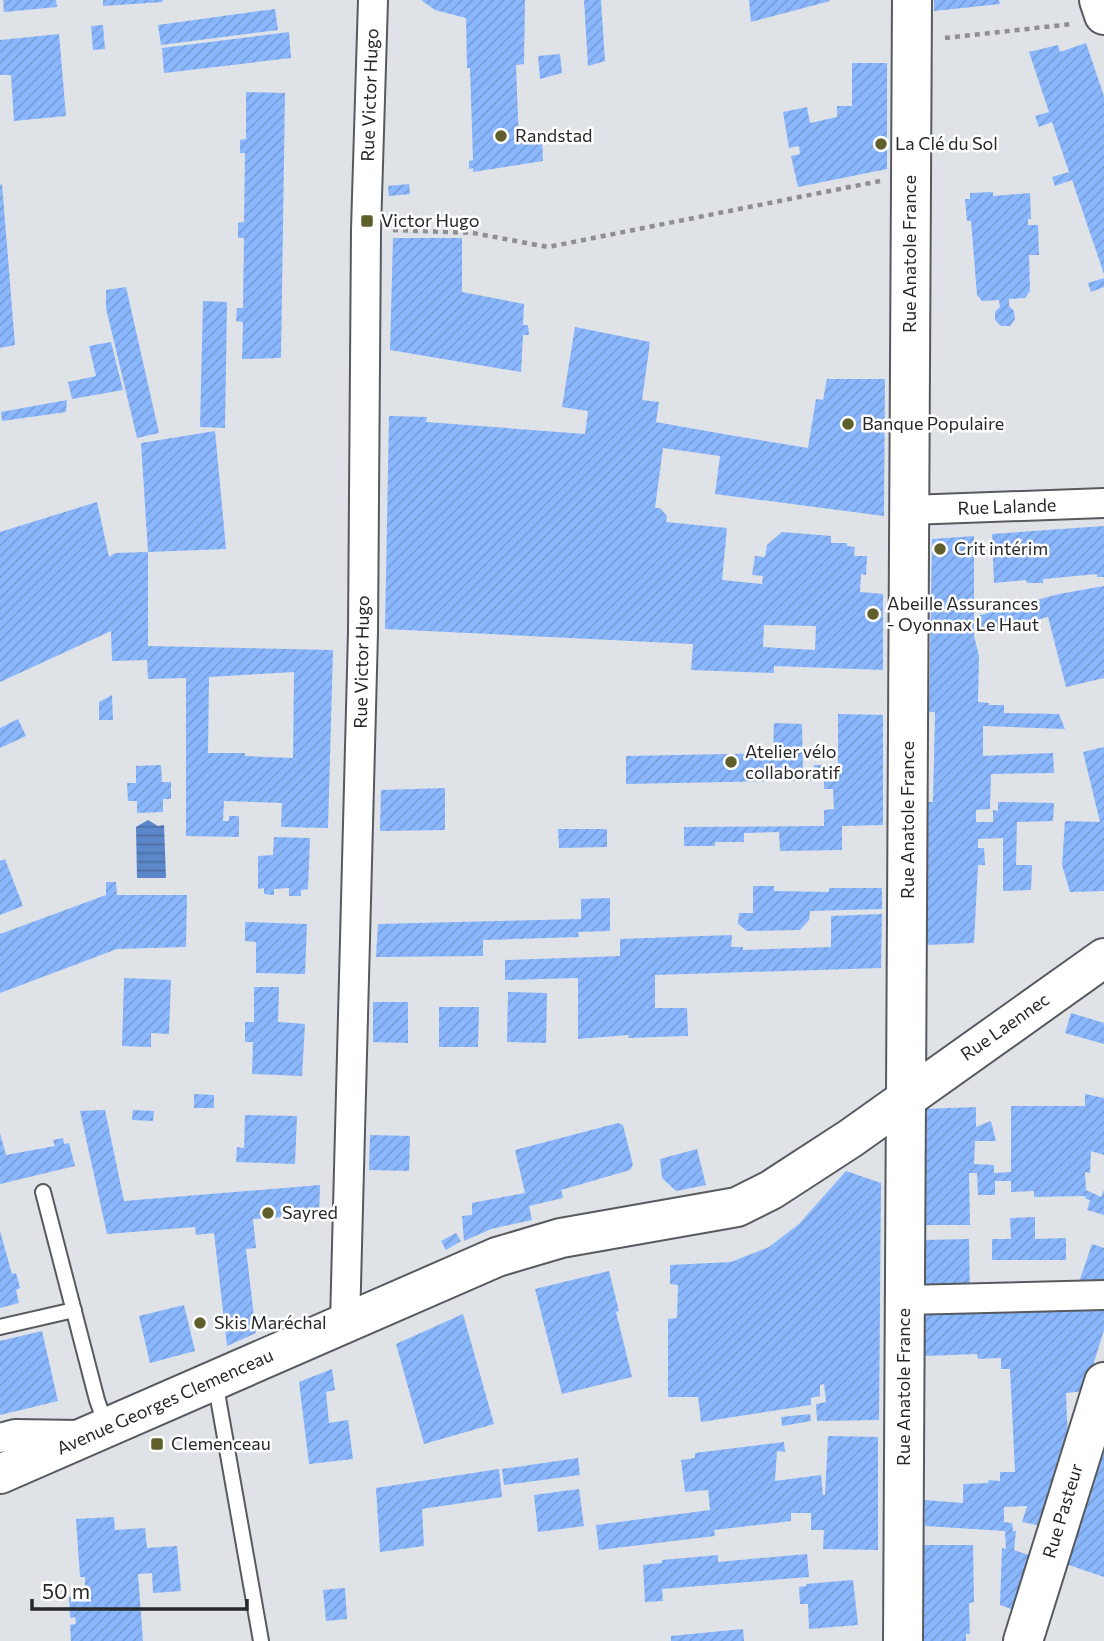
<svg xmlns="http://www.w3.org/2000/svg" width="1104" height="1641" viewBox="0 0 1104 1641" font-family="Commissioner,sans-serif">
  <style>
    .water { fill: url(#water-rules) }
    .building { fill: url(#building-hatch); fill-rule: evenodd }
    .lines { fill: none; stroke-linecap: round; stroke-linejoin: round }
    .lane-casing { stroke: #575a5e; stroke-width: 18 }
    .street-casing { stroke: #575a5e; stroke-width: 32 }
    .secondary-casing { stroke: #575a5e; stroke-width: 42 }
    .path { stroke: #8d8f93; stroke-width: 4.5; stroke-dasharray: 5 5; stroke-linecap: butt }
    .lane { stroke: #fff; stroke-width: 14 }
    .street { stroke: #fff; stroke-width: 28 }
    .secondary { stroke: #fff; stroke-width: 38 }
    .poi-dot { fill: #5f5f2c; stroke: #fff; stroke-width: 2.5 }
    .labels { text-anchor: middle; stroke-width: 5; stroke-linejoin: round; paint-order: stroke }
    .street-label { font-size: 18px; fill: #26282a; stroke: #fff }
    .poi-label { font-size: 18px; fill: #26282a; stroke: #fff; text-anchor: start }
  </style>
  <defs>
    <pattern id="water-rules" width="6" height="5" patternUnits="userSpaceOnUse" patternTransform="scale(1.75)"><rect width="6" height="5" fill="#5c87ca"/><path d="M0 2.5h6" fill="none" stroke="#4c6ea4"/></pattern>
    <pattern id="building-hatch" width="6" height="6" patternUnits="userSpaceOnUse" patternTransform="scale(1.75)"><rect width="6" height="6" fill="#8ab7fd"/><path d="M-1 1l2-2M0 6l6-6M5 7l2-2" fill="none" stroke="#779dd9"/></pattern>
  </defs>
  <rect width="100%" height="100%" fill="#dfe2e7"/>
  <path class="water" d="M148,820L158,826L164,825L166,878H137L136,827Z"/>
  <path class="building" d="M3,0H56L57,7L4,12Z
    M103,0H162L163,2L103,6Z
    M421,0H525L524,64L516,65L519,143L542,139L543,161L473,172V168L469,169V161L473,160L470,68H467L466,18L435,10Z
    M584,0H601L602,16L605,61L588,66Z
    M749,0H829L830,1L751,22Z
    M934,0H999L1000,4L934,11Z
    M275,9L278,30L161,45L158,25Z
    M103,25L105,49L93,50L91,26Z
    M289,32L291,58L164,73L162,48Z
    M59,34L66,116L14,121L11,75H0V40Z
    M1086,43L1104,96V274L1072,180L1055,186L1052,177L1069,172L1052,122L1039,127L1035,116L1049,112L1029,52L1058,45L1060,52Z
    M560,54L562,73L540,79L538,56Z
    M852,63H887V169L798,187L791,156L800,154L799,146L789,148L783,112L807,107L810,123L837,117V106H852Z
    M246,92L285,93L281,358L242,359L243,322L236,321L237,308H243L244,238H238V223L244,222L245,153H240V140L246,139Z
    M2,184L15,345L0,348V185Z
    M409,184L410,194L389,196L388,186Z
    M993,192V196L1030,193L1031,219H1028V225H1038L1039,255H1029L1030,291L1025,298L1009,299V306L1014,311L1015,319L1010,326H1001L995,320V312L1000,307L999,300L982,301L977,295L971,221H967L965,199H970V193Z
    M393,238H462V292L524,304L523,325H528L529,335H523L521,372L390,350Z
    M1104,278V287L1091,292L1088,283Z
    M126,287L159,433L137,438L106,308V290Z
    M203,301L227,302L225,428L200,427Z
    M575,327L650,342L642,400L659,402L656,422L723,434L808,448L816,399L823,400L827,379H885L884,516L715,494L720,456L663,448L655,508H660L667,516L666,522L727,528L722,580L762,584L763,576L752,575L755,556L765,557L767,545L782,532L831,536V543H847V546L855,547L854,556H867L866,575L861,574L860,592L883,594V670L774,666V673L691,670L693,644L385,629L389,416L427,417L426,422L585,434L588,411L562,407ZM764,625L816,626L815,650L763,647Z
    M111,342L123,390L72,399L68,382L96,376L89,346Z
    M67,400L66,412L2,421L1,412Z
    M215,431L226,549L148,552L141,443Z
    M97,502L109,557L115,553L148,552V646L333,650L328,828L281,827L282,803L224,801L223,821H229V816H239V837L186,836V678L148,679L147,660L112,661L111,631L0,682V532ZM294,672L293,758L245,756V753H208L209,677Z
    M1104,526V577H1097V574L1043,579V583H1027L1026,580L994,583L992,534Z
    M974,536V636L979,656L978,702L989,703V705H1004V713L1059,714L1065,729L983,726V756L1053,753L1054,773L991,774L990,809L976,810V822H993V810L998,811V802L1054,803L1053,821L1017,822L1016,865H1032L1031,890L1003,891V838L978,839V848H984L985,865H978L974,943L926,945L927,802H933L935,712H929L932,539Z
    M1104,586V678L1066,687L1048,617L978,634L977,616L1059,594Z
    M112,695L113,720H99V702Z
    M838,714L883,715V825L842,826V850L780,851L779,832L744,833V842H715V846H684V827L824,826V810L834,809L833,789H824V780L626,784V756L773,753L774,723L802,724L803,771H814V765H838Z
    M18,719L26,736L0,748V728Z
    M1104,747V891L1070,892L1062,865L1065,821L1100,822L1083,752Z
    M161,765L162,782H171V799H163V812L137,813V801H128L127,783H136V766Z
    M445,788V830L380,831L381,790Z
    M558,829H607V847L559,848Z
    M274,837L310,838L308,889L301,890V896H289V888L274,889V895L264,894V888L258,889V856L273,855Z
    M5,859L23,906L0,915V861Z
    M106,882H116L117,895H187L186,947L117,949L0,993V934L106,895Z
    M753,886H774V891L829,892V888H882V909L810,911L809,920L800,930L747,931L738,924L739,913H753Z
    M610,898V931L578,932L579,937L483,940V956L376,957L378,924L581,919V899Z
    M882,914L881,968L655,975V1008H687L688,1036L628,1038L629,1035L578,1039V978L505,980V960L620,956V939L732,935L731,947H743V950L831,947V916Z
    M245,922L307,924L305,974L256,973V942L245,941Z
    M124,978L171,980L169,1034L151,1033V1047L122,1046Z
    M254,987H279L278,1022L305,1024L302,1076L252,1074L253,1042H245V1022H254Z
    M508,992L547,993L546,1043L507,1042Z
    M373,1002H408V1043L373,1042Z
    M439,1007H479L478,1047H439Z
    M1071,1013L1104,1023V1044L1065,1033Z
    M194,1094L214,1095V1108H194Z
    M1085,1094L1104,1098V1155L1091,1151L1090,1173L1085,1172L1086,1190L1101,1197L1104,1190V1215L1087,1210L1090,1200L1086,1199L1085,1196L1034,1197V1191L1011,1192V1181H995V1195H978L977,1173H969L970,1225H924L925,1109L976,1107V1127L991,1121L996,1141H975L974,1164L994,1165V1173L1011,1172V1106H1085Z
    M105,1110L124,1201L320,1185L319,1215L253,1219L256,1248L246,1249L256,1333L227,1346L214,1233L196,1235L195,1227L107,1234L80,1111Z
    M133,1110L154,1111L153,1121L132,1120Z
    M245,1115L297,1116L295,1164L236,1162L237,1147L244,1148Z
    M618,1123L623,1125L633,1165L630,1170L561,1190L563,1198L529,1206L532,1220L491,1229L464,1241L462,1216L472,1215V1203L525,1193L515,1150Z
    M0,1133L6,1155L55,1146L53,1140L63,1138L64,1144L69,1143L75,1166L0,1184Z
    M370,1135L410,1136L409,1171L369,1170Z
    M697,1149L706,1185L676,1191L662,1178L660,1159Z
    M846,1171L881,1183L879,1420L817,1421L816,1404L826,1402L824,1384L820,1385V1396L811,1398V1405L701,1422L698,1397H668V1319L677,1318L678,1285L670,1284V1265L731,1262L769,1247L799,1224Z
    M1035,1217V1239L1066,1238V1260H992V1239H1011L1010,1218Z
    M0,1231L12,1274L16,1273L20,1288L16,1290L19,1303L0,1308Z
    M456,1233L461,1241L446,1250L441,1241Z
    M969,1239L970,1292H924V1240Z
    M1092,1244L1104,1248V1290L1076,1291Z
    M609,1271L619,1311L616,1312L632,1377L562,1394L535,1289Z
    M184,1305L195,1351L150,1363L139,1316Z
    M1104,1305V1330L1085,1391L1066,1393L1068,1443L1042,1526L1022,1522L1027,1506L1004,1507V1522L1012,1523L1013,1531H1016L1014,1550L1032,1556L1016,1610L1011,1609L1000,1605L1002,1548L1006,1549L1005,1531L925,1526L924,1500L963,1503V1484L988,1483L989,1480L1000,1481V1472H1015L1010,1369H1001V1358L978,1359L977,1354L925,1356L924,1309Z
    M463,1314L494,1424L424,1444L396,1344Z
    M42,1331L58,1401L0,1415V1341Z
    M332,1369L335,1390L326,1392L329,1423L348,1420L353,1459L309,1464L299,1382Z
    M810,1414L811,1421L782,1426L781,1417Z
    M828,1436L878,1437V1550L823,1549L824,1530H811V1513H791V1521L714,1530L715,1536L599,1550L596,1525L710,1510L708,1490L685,1492L681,1460L695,1458V1453L784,1442L785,1452L777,1451L775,1481L821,1475L823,1495H825Z
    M1104,1443V1577L1066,1564Z
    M578,1458L580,1475L504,1485L502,1469Z
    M499,1469L502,1497L422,1509L424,1546L380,1552L376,1488Z
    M579,1489L584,1526L538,1532L534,1495Z
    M114,1517L115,1530L145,1528L147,1548L177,1546L181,1591L153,1593L152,1573L138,1574L143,1641H71L70,1625L76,1624L75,1617L70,1618L69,1597H85V1577H80L76,1519Z
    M924,1545H973L974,1602L969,1603L970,1634H966V1641H924Z
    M807,1554L809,1577L662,1589L663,1601L645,1602L643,1565L662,1563V1560L718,1555V1562Z
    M853,1580L858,1625L809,1629L808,1604H800L799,1587L807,1586L806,1584Z
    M345,1588L347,1619L326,1621L323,1590Z
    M743,1629L744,1641H671V1636Z"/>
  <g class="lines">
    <defs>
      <path id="lane" d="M43,1192L97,1400L106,1425
        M0,1327L74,1310
        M215,1381L261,1641"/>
      <path id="street" d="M909,510L1104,503
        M905,1300L1104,1295
        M345,1323L363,632L366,230L373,0
        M0,1438L15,1434L80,1435"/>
      <path id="secondary" d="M1099,0L1104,15
        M0,1474L497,1257L561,1238L737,1207L771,1190L851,1138L1104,958
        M903,1641L912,0
        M1023,1641L1104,1382"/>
    </defs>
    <use href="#lane" class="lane-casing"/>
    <use href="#street" class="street-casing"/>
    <use href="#secondary" class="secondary-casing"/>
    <path class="path" d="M945,38L1072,24
      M393,230L473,233L548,247L880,181"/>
    <use href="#lane" class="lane"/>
    <use href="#street" class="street"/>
    <use href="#secondary" class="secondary"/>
  </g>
  <g class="poi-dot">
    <circle cx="501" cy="136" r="7"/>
    <circle cx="881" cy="144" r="7"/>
    <rect x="360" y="214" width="14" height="14" rx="3.5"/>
    <circle cx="848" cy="424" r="7"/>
    <circle cx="940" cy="549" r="7"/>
    <circle cx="873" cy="614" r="7"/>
    <circle cx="731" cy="762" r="7"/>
    <circle cx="268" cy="1213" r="7"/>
    <circle cx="200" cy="1323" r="7"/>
    <rect x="150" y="1437" width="14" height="14" rx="3.5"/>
  </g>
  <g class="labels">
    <g class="street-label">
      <text transform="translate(370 95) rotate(-88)" y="6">Rue Victor Hugo</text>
      <text transform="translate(910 254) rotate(-90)" y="6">Rue Anatole France</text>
      <text transform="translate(1007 507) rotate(-2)" y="6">Rue Lalande</text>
      <text transform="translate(362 662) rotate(-89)" y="6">Rue Victor Hugo</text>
      <text transform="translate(908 820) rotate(-90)" y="6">Rue Anatole France</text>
      <text transform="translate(1005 1027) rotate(-35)" y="6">Rue Laennec</text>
      <text transform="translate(904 1387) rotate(-90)" y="6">Rue Anatole France</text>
      <text transform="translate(165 1402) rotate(-24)" y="6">Avenue Georges Clemenceau</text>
      <text transform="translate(1063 1511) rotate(-73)" y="6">Rue Pasteur</text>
    </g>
    <g class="poi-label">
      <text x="515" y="142">Randstad</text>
      <text x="895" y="150">La Clé du Sol</text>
      <text x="381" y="227">Victor Hugo</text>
      <text x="862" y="430">Banque Populaire</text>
      <text x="954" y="555">Crit intérim</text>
      <text x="887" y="610">Abeille Assurances<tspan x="887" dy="21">- Oyonnax Le Haut</tspan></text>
      <text x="745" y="758">Atelier vélo<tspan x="745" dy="21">collaboratif</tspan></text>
      <text x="282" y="1219">Sayred</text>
      <text x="214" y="1329">Skis Maréchal</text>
      <text x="171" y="1450">Clemenceau</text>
    </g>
  </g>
  <path d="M32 1599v10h215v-10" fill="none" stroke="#26282a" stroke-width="3.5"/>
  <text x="42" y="1599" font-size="21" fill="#26282a" stroke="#ffffff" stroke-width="5" paint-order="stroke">50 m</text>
</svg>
